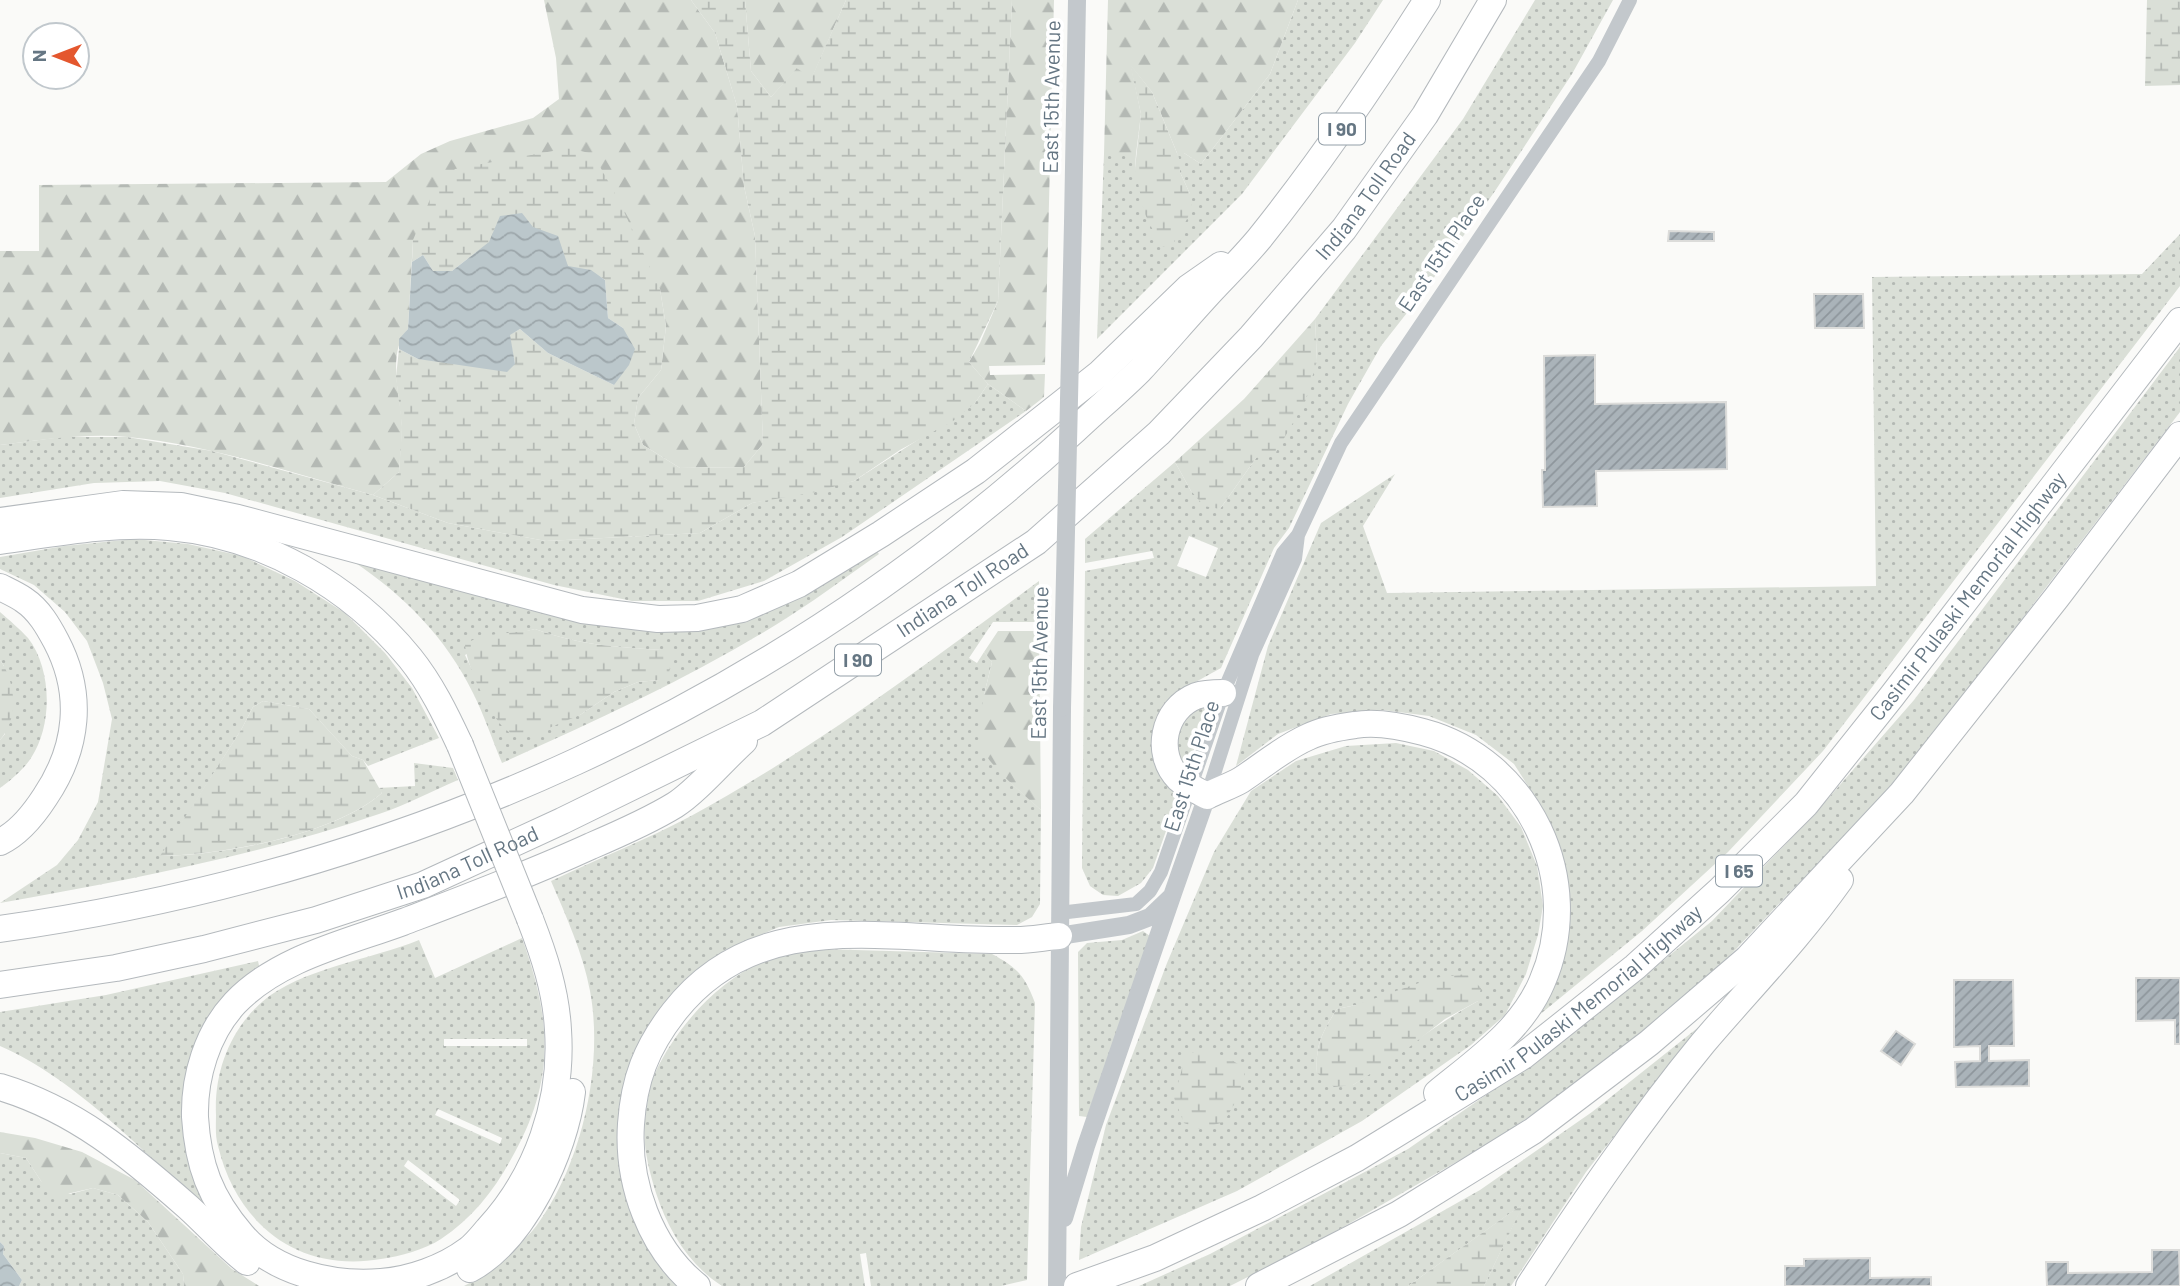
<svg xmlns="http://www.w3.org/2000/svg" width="2180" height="1286" viewBox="0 0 2180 1286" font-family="Barlow,sans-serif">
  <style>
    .grass { fill: url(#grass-dots); fill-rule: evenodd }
    .forest { fill: url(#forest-firs) }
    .wetland { fill: url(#wetland-marsh) }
    .water { fill: url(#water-waves) }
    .building { fill: url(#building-hatch); stroke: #dcdcda; stroke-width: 2 }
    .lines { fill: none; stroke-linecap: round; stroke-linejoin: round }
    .motorway-casing { stroke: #b4b9bd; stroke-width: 28 }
    .minor { stroke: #c3c8cc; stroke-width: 14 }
    .tertiary { stroke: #c3c8cc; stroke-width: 18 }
    .motorway { stroke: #fff; stroke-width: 26 }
    .motorway-bridge-casing { stroke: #b4b9bd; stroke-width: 28; stroke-linecap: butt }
    .tertiary-bridge { stroke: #c3c8cc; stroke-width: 18 }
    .motorway-bridge { stroke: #fff; stroke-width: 26 }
    .labels { text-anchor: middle; stroke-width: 7; stroke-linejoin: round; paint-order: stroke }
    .shield { fill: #fff; stroke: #939fa8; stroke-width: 2 }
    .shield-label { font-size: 19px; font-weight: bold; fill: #657683 }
    .street-label { font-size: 21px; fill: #657683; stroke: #fff }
  </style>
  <defs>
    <pattern id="grass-dots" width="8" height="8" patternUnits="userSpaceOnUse" patternTransform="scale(1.75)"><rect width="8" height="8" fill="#dadfd7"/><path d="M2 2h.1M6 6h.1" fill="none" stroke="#b4b9b4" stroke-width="1.8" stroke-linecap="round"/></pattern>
    <pattern id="forest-firs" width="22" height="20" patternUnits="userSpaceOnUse" patternTransform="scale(1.75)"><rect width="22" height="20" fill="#dadfd7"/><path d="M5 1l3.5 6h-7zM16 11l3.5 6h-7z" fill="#b4b9b4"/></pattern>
    <pattern id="wetland-marsh" width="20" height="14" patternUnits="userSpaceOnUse" patternTransform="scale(1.75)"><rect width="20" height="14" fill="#dadfd7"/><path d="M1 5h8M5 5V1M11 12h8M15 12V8" fill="none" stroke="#b4b9b4"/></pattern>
    <pattern id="water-waves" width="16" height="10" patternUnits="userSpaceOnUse" patternTransform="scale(1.75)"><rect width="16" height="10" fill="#bbc7cb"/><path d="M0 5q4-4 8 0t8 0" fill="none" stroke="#9ca6aa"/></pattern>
    <pattern id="building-hatch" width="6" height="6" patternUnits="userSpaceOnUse" patternTransform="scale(1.75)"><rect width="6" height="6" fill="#aab3b9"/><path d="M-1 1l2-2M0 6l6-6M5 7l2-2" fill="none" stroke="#8e969c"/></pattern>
  </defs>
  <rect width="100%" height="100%" fill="#fafaf8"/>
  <path class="grass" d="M1298,0H1383L1355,43L1242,194L1097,339L1104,154H1136L1135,168L1190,194L1180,172L1177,153H1184L1201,164L1270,74Z
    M1535,0H1613L1572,74L1495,191L1428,286L1381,346L1348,404L1289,528L1274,548L1221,668L1183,689L1166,704L1179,794L1153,868L1141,883L1118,896L1103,895L1090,886L1082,868L1085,571L1154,558L1152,551L1085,563V539L1175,462L1191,491L1220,509L1256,458L1317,361L1315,319L1463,119ZM1189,536L1218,548L1206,577L1177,566Z
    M2180,234V286L1823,751L1728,852L1642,931L1538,1016L1563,961L1568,913L1566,868L1542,808L1514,764L1476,735L1429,716L1383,710L1331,714L1278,734L1236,766L1268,646L1321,523L1395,474L1363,526L1387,593L1876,586L1872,277L2142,274Z
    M2180,347V412L1876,810L1789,893L1720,966L1631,1046L1498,1138L1317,1242L1230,1286H1139L1210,1254L1408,1149L1561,1043L1712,921L1818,810L1914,700Z
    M988,384L1026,411L842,537L764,581L698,601H632L554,585L225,493L160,481L94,483L0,498V445L62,437H127L212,451L373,495L448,523L546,541L700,533L752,503L854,481L975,403Z
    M134,539L188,544L242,556L295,581L345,613L385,653L412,688L439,738L368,766L363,760L352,756L309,709L263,701L253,707L241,730L161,856C224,855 334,835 382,793L378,788L415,786L414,763L453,768L458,780C432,791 406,805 379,814C256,856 128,880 0,903L57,865L78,840L98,802L112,719L103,683L87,641L65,612L34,585L0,569V557L64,546Z
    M876,550L879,554C857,569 836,585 814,600C717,666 608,715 502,763C492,739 484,715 473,693C447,639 404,595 354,562L665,629ZM535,629C577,645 618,647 662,650L659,680L638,682L614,692L580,715L502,725L490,707L465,655L501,634H515Z
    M1039,581V622H993L969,658L977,663L984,652L992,662L984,695L1010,782L1041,810L1040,904L1032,917L1017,925L831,920L779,927L725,950L689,976L656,1016L633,1053L620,1102L679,1286H464C486,1275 523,1244 537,1225C582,1164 604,1065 590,991C583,953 566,916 551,881C597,859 646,840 691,816C814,749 926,664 1039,581Z
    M0,612C9,620 20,629 28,638C52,669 53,725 31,758C24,769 10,781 0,788V740L5,734L4,666L0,660Z
    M1210,705L1187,769C1165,751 1179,727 1192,709Z
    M1396,743L1434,751L1468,770L1498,796L1521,827L1537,866L1543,906L1538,935L1526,974L1505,1015L1471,1045L1362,1121L1237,1191L1079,1260L1081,1227L1106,1125L1167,963L1214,852L1251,791L1296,761L1346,746ZM1478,1001C1434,1025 1395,1057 1353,1085L1317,1073C1315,1046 1322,1032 1337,1009L1356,1005Z
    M1143,931L1150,936L1087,1117L1079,1116L1078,952L1087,943L1122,940Z
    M522,938C552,1022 556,1081 510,1161C493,1192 471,1219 441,1239C424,1250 401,1256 381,1259C299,1273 237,1225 218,1146C215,1136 216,1125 216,1115C214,1072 230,1030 262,1002C299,969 373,959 419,940L435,978ZM527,1039V1046H444V1039ZM438,1109L502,1138L500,1144L435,1115ZM408,1160L460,1200L456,1206L404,1166Z
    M821,949L992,954C1018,968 1025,976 1035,1003L1027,1280L1001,1286H871L866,1253L860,1254L865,1286H722C689,1265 668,1230 656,1193C649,1170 642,1144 645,1120C647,1106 649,1086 655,1073C679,1022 725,973 779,955C792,951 808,951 821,949Z
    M258,961L260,970L194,1050L214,1219C154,1161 77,1079 0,1046V1012L106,995Z
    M1700,1026L1586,1172L1511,1286H1484L1523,1204L1408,1286H1310L1480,1190L1592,1112Z
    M0,1153L26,1158L41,1181L70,1194L93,1188L118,1195L148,1222L183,1274L184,1286H19L22,1280L3,1254L4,1246L0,1242Z"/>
  <path class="forest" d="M544,0H691L715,33L737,106L744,186L755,236L763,444L744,467L680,468L643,445L634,424L638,398L661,370L666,326L660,289L413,240L408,329C386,354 401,396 402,427C402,441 400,457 399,472L373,495C292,473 211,445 128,437C85,433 42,440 0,445V251H39V185L386,182L421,154L450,141L533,118L559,99L556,58Z
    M745,0H846L811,80L797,69L771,97L751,71Z
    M1012,0H1054L1045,365L989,366L990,375L1045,374L1044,397L1026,411L988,384L969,362L980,343L998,301Z
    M1108,0H1298L1270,74L1201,164L1184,153H1177L1152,92L1131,66L1141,114L1136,154H1104Z
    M998,631H1039L1041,810C1026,797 990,766 983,750C973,728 987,685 992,662L984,652Z
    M0,1132L35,1138L82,1152L135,1180L232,1269L259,1286H184L183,1274L148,1222L118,1195L93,1188L58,1196L41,1181L26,1158L0,1153Z"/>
  <path class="wetland" d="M691,0H745L751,71L771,97L797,68L811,79L846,0H1012L998,301L969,362L988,384L975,403L953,421L900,450L854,481L811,493L752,503L700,533L546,541L448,523L373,495L399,472L402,427L396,377L399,349L418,359L515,364L509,335L520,329L548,353L614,385L623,328L608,318L605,280L591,270L568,266L558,236L500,216L489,242L452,271H433L423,255L412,262L413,240L431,197L455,169L569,148L593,154L619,201L660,289L666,326L661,370L638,398L634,424L643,445L680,468L744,467L763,444L755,236L744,186L737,106L715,33Z
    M2147,0H2180V85L2145,86Z
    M1130,64L1152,92L1179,158L1180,172L1190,194L1192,210L1172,246L1161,247L1144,212L1135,168L1141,114Z
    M1315,319L1317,361L1305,402L1275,454L1256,458L1220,509L1204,506L1191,491L1175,462L1244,399Z
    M535,629C577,645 618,647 662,650L672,652L669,674L659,680L638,682L614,692L580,715L520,740C514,736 507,731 502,726C488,710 466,665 465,644C486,631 511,635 535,629Z
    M0,660C16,682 19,719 0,740Z
    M263,701L309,709L352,756L363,760L382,793C333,835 224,855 160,856L241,730L253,707Z
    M1467,974L1481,988L1478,1001L1445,1019L1398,1056L1353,1085L1334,1087L1317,1073C1315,1046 1322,1032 1337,1009L1356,1005L1433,978Z
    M1202,1050L1225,1056L1246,1069L1240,1094L1224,1122L1200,1129L1184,1123L1174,1098L1186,1054Z
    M1524,1203L1484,1286H1408Z"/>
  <path class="water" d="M522,213L533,227L558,236L568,266L591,270L605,280L608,318L623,328L635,349L629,365L614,385L548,353L520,329L510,335L515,364L507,372L418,359L399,349V339L408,329L412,262L423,255L433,271H452L489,242L500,216Z
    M0,1242L4,1246L3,1254L22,1280L19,1286H0Z"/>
  <path class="building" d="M1669,231L1714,232V241H1668Z
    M1814,294H1863L1864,328H1815Z
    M1595,355V404L1726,402L1727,469L1596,471L1597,506L1543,507L1542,470H1545L1544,356Z
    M2136,978H2180V1044H2175V1020L2136,1021Z
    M1954,980H2013L2014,1046H1989V1061L2029,1060V1086L1956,1087L1955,1062L1980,1061V1046L1954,1047Z
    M1896,1031L1915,1044L1901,1065L1881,1051Z
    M2152,1250H2179L2180,1286H2047L2046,1262H2068V1273L2152,1272Z
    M1870,1258V1278L1931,1277V1286H1785V1266H1804V1259Z"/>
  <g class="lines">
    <defs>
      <g id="motorway">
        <path d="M0,521L123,504L181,506L238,518L582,610L658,619L697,618L742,609L799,584L881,534L976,471L1099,374L1188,288L1221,265"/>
        <path d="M0,541C56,533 113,522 169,527C263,535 351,586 410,658C431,684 446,715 460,745"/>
        <path d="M0,587C8,591 17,595 24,600C39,610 48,626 56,641C84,694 78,748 45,797C34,814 19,833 0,842"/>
        <path d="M1223,693C1214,693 1205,693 1196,696C1163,709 1154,754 1179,779C1187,786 1198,791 1207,796C1218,790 1231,786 1241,780C1264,765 1283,748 1308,737C1322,730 1340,727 1355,725C1377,721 1401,726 1423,732C1529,760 1586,881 1542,982C1522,1030 1476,1061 1437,1093"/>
        <path d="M530,919C544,955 556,991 558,1030C563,1102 537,1176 488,1229C482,1236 475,1245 468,1250C444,1268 410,1280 381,1282C333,1286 274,1273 242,1235C210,1198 198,1165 195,1117C194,1077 207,1033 235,1003C278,958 346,943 403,922C466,898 530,874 591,846C619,834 649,821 675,805C696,792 725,758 744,741"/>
        <path d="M0,929C404,872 773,706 1075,430C1096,410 1119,391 1140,370C1164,344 1187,317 1211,291C1227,274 1244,257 1259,239C1320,163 1375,82 1427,0"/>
        <path id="s1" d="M0,985L116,968L204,949L316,920L423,885L562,821L762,723L1036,542L1159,433L1251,337L1344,229L1425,115L1493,0"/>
        <path d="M0,1087C76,1110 129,1155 188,1207C208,1225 226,1246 247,1262"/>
        <path d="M470,1269C524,1240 565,1151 572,1092"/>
        <path d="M697,1286C650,1248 627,1183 631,1124C634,1080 646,1048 674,1012C760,901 896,943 1016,940C1031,940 1045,937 1059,936"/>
        <path id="s2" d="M1077,1286L1155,1258L1262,1208L1357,1158L1523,1056L1635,967L1719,891L1806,804L1892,696L2180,321"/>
        <path d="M1259,1286L1399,1214L1533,1131L1649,1043L1747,959L1902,793L2057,597L2180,435"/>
        <path d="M1529,1286C1584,1202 1639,1121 1703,1043C1749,989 1799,938 1840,880"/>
      </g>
    </defs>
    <use href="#motorway" class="motorway-casing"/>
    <path class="minor" d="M1207,796L1252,655L1295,559L1298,535
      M1059,913L1136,904L1150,891L1161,872L1223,693L1283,553L1298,535L1341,443L1599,61L1630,0"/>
    <path class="tertiary" d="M1073,223L1077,0
      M1059,936L1129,925L1150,917L1172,896L1207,796
      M1064,1218L1086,1146L1172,896
      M1057,1286L1062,708"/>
    <use href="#motorway" class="motorway"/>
    <defs>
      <path id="motorway-bridge" d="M460,745L530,919"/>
    </defs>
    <use href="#motorway-bridge" class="motorway-bridge-casing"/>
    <path class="tertiary-bridge" d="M1062,708L1073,223"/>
    <use href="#motorway-bridge" class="motorway-bridge"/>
  </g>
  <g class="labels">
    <g class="shield">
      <rect x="1319" y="113.5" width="46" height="31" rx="5"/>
      <rect x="835" y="644.5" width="46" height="31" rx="5"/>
      <rect x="1716" y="855.5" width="46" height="31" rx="5"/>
    </g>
    <g class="shield-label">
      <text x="1342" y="136">I 90</text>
      <text x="858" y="667">I 90</text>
      <text x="1739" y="878">I 65</text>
    </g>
    <g class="street-label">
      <text transform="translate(1052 97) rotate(-89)" y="7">East 15th Avenue</text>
      <text dy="7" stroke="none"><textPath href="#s1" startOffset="1619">Indiana Toll Road</textPath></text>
      <text transform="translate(1442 253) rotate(-56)" y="7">East 15th Place</text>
      <text dy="7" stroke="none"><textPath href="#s1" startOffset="1052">Indiana Toll Road</textPath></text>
      <text dy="7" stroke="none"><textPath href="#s2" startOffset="1146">Casimir Pulaski Memorial Highway</textPath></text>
      <text transform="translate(1040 663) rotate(-89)" y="7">East 15th Avenue</text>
      <text transform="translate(1192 766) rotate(-72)" y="7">East 15th Place</text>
      <text dy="7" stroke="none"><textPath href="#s1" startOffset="485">Indiana Toll Road</textPath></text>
      <text dy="7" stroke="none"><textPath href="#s2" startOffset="579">Casimir Pulaski Memorial Highway</textPath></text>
    </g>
  </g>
  <g transform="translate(56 56) rotate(270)"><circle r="33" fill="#ffffff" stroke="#c1c8cd" stroke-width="2"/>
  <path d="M0-5L12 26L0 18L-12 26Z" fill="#e4572e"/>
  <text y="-10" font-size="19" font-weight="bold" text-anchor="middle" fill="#657683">N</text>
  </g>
</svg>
